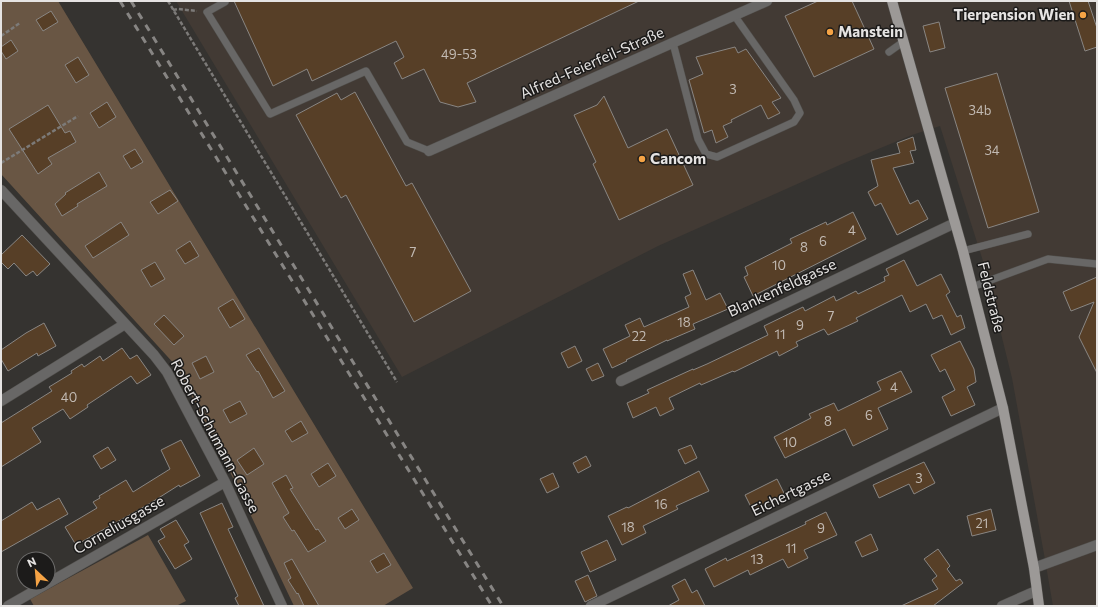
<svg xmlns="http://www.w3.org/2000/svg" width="1098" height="607" viewBox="0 0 1098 607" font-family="Commissioner,sans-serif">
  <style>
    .built { fill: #423a34 }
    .green { fill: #695644 }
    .building { fill: #573f27; stroke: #898683 }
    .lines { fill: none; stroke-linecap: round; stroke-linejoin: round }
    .service-casing { stroke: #514f4c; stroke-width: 8 }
    .minor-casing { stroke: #514f4c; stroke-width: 11 }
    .primary-casing { stroke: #514f4c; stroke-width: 11 }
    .path { stroke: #7c7a78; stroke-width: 2.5; stroke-dasharray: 4 2; stroke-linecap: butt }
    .service { stroke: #686766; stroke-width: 7 }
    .minor { stroke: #686766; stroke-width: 10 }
    .primary { stroke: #9c9997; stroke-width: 10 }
    .rail { stroke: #878583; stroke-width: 3; stroke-dasharray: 7 7; stroke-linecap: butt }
    .poi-dot { fill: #f5a345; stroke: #1c1b1a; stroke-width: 1.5 }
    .labels { text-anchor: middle; stroke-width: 3; stroke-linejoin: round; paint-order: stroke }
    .number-label { font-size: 13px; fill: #c2bab3 }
    .poi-label { font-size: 15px; font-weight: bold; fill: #e5e3e2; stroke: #1c1b1a; text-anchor: start }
    .street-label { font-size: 15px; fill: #e5e3e2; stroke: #1c1b1a }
  </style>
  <rect width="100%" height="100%" fill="#353330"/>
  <path class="built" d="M176,1H1097V606H1053L1044,554L1012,378L983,261L940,126L912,135L842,164L658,246L402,377Z"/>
  <path class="green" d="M1,1H58L413,588L383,606H294L235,482L177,367L1,174Z
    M148,535L186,601L176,606H34L30,599Z"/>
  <path class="building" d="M234,1H639L467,83L476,102L458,107L440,102L424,69L402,79L394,63L404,57L396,41L312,81L307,69L273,86Z
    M818,1H852L874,49L814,77L785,16Z
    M1069,1H1088L1097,28V47L1085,51Z
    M51,11L58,22L43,31L36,20Z
    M939,22L945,48L930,52L923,26Z
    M11,40L18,51L6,59L1,51V47Z
    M735,47L738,53L746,49L781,98L772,102L780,113L768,119L761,105L731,120L732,122L723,126L728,137L716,143L712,130L704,133L689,80L703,74L696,57Z
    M78,57L89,75L76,83L65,65Z
    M997,73L1039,212L988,228L945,88Z
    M355,92L406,186L412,183L471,291L414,322L346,195L341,198L296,115L337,93L341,100Z
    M604,96L628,148L667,129L693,185L619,220L593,164L596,162L574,115L597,105Z
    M107,102L116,117L99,128L90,113Z
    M48,105L65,133L70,131L76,142L48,158L52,164L38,174L9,129Z
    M913,137L916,150L910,151L914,163L893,168L910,204L918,200L928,219L897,235L881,203L875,206L868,192L878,186L871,160L900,153L897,143Z
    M135,149L143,162L131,169L123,156Z
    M99,172L107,186L77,204L78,206L62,216L55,204L66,194L65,193Z
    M170,190L178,201L158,214L150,202Z
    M853,212L866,239L753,296L744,277L748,275L745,267L792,243L790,239L826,222L827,225Z
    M121,222L129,235L93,258L85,246Z
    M22,235L50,264L37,276L33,271L26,276L14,263L8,269L1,262V255Z
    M190,241L199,256L185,264L176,250Z
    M904,260L917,286L941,274L950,292L946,295L957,317L961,315L965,328L951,335L942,315L933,319L926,304L910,312L902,295L856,318L858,321L828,335L824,329L796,342L798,346L779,356L777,351L734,372L733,371L701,385L700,383L669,398L674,409L660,416L656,407L633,418L627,403L649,393L647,390L693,369V370L707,364L768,335L764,326L803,307L805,311L834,296L836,301L856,291L858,294L885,281L884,277L889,275L886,269Z
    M155,262L165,279L151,287L141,270Z
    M693,270L706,300L720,293L728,309L693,324L695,329L667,341V340L626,360L627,361L612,368L603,349L630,336L625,325L640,318L644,327L689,307L685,297L691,294L683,274Z
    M1097,277V373L1079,337L1094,302L1071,311L1063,292Z
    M233,299L245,319L230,328L218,308Z
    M164,315L184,336L174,345L154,324Z
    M44,323L56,346L38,356L37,353L8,371L1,359V350L26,333Z
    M960,341L974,369L976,382L967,387L975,405L951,416L942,397L955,390L945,369L940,372L931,355Z
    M575,346L582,361L568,368L561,353Z
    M122,348L130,359L137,355L151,375L137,384L131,376L87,405L88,407L70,419L63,409L32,428L41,442L1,467V423L52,391L49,387L72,373L71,371L82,364L84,367L100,356L103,361Z
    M259,348L285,391L273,398L258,371L257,372L246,355Z
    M206,356L214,372L200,379L192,363Z
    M598,363L604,376L592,381L586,369Z
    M901,371L912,392L878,408L888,429L853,446L845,429L785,458L774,437L811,418L809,414L834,403L838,411L881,390L877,382Z
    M240,401L247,414L230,423L223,410Z
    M301,421L308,433L292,442L285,431Z
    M181,440L200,476L180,487L179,485L149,504L76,545L65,527L97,508L93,502L100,498L99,496L126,480L133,492L170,469L161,450Z
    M691,445L697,458L685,464L678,450Z
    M108,447L116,460L101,469L93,456Z
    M254,448L264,464L247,475L237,460Z
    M586,456L591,466L578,473L573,463Z
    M924,462L935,483L914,494L909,484L879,498L873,485Z
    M328,463L336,476L319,487L311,474Z
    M699,471L709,491L676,506L678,509L643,526L646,533L622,545L608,516L627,507L628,508Z
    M553,473L559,487L547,493L540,479Z
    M286,475L293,488L290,489L316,530L318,529L326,541L308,552L294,530L292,531L283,517L289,513L272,483Z
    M777,479L785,495L753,511L745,495Z
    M59,498L68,514L1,552V521L32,502L37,510Z
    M222,503L233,527L228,529L264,606H239L235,598L238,596L200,513Z
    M352,509L359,520L345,529L338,518Z
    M991,509L996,530L972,536L967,516Z
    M826,512L837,535L804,550L808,558L788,568L783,559L750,575L748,570L714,587L705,569L726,558L727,561L806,524L805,522Z
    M176,520L189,542L184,545L192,559L175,569L158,541L165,537L160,529Z
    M871,534L878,550L862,557L855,542Z
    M607,540L616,560L590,572L581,552Z
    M938,549L950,566L947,569L956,581L960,579L963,583L933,606H901L938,589L932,580L937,576L924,559Z
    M384,553L391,565L377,573L370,561Z
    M292,559L300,573L319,606H304L298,593L297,594L288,580L291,578L284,563Z
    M588,575L597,596L585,602L575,581Z
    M685,579L692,593L697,590L705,606H668L679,600L672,586Z"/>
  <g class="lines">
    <defs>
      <path id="service" d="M225,2L207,12L270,114L366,71L407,142L429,151
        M673,43L698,139L706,154L717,157L794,122L800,113L794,100L734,15
        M889,52L903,42
        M963,251L1028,234
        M972,287L1048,259L1097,264"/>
      <path id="minor" d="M429,151L767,1
        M1,190L154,355L167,372L225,482L282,606
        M621,381L955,223
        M1,401L125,324
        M1034,568L1097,545
        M8,606L225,482
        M591,606L1003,408
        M1002,606L1036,591"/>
      <path id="primary" d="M892,1L963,251L1003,408L1034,568L1039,606"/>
    </defs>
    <use href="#service" class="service-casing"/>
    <use href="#minor" class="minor-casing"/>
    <use href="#primary" class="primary-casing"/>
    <path class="path" d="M168,1L397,382
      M173,10L178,9L197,11
      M1,36L20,23
      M1,163L78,116"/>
    <use href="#service" class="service"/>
    <use href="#minor" class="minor"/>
    <use href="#primary" class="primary"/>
    <path class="rail" d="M120,1L492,606
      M131,1L503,606"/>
  </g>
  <g class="poi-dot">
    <circle cx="1083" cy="15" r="4"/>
    <circle cx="830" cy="32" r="4"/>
    <circle cx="642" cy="159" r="4"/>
  </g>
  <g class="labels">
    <g class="number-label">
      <text x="459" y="59">49-53</text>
      <text x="733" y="94">3</text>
      <text x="980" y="115">34b</text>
      <text x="992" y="155">34</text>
      <text x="852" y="235">4</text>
      <text x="823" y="246">6</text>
      <text x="804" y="252">8</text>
      <text x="413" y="257">7</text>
      <text x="779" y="270">10</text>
      <text x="831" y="321">7</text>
      <text x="684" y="327">18</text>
      <text x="800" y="330">9</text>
      <text x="780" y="339">11</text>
      <text x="639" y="341">22</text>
      <text x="894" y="392">4</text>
      <text x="69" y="402">40</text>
      <text x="869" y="420">6</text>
      <text x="828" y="426">8</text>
      <text x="790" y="447">10</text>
      <text x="919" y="483">3</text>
      <text x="661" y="509">16</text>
      <text x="982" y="528">21</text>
      <text x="628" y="532">18</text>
      <text x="821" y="533">9</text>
      <text x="791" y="553">11</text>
      <text x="757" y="564">13</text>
    </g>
    <g class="poi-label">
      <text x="1075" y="20" text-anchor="end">Tierpension Wien</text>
      <text x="838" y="37">Manstein</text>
      <text x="650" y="164">Cancom</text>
    </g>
    <g class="street-label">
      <text transform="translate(592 63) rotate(-24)" y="5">Alfred-Feierfeil-Straße</text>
      <text transform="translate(782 288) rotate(-25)" y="5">Blankenfeldgasse</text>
      <text transform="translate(991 297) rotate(76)" y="5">Feldstraße</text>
      <text transform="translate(215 436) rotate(62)" y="5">Robert-Schumann-Gasse</text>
      <text transform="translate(791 493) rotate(-26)" y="5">Eichertgasse</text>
      <text transform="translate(119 525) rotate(-30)" y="5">Corneliusgasse</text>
    </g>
  </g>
  <rect width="1098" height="607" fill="none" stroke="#e5e3e2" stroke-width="4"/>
  <g transform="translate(36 571) rotate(334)"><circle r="19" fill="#1c1b1a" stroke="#6c6b6a"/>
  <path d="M0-3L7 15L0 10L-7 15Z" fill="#f5a345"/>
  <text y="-6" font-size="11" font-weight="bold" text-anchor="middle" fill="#e5e3e2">N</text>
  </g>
</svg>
